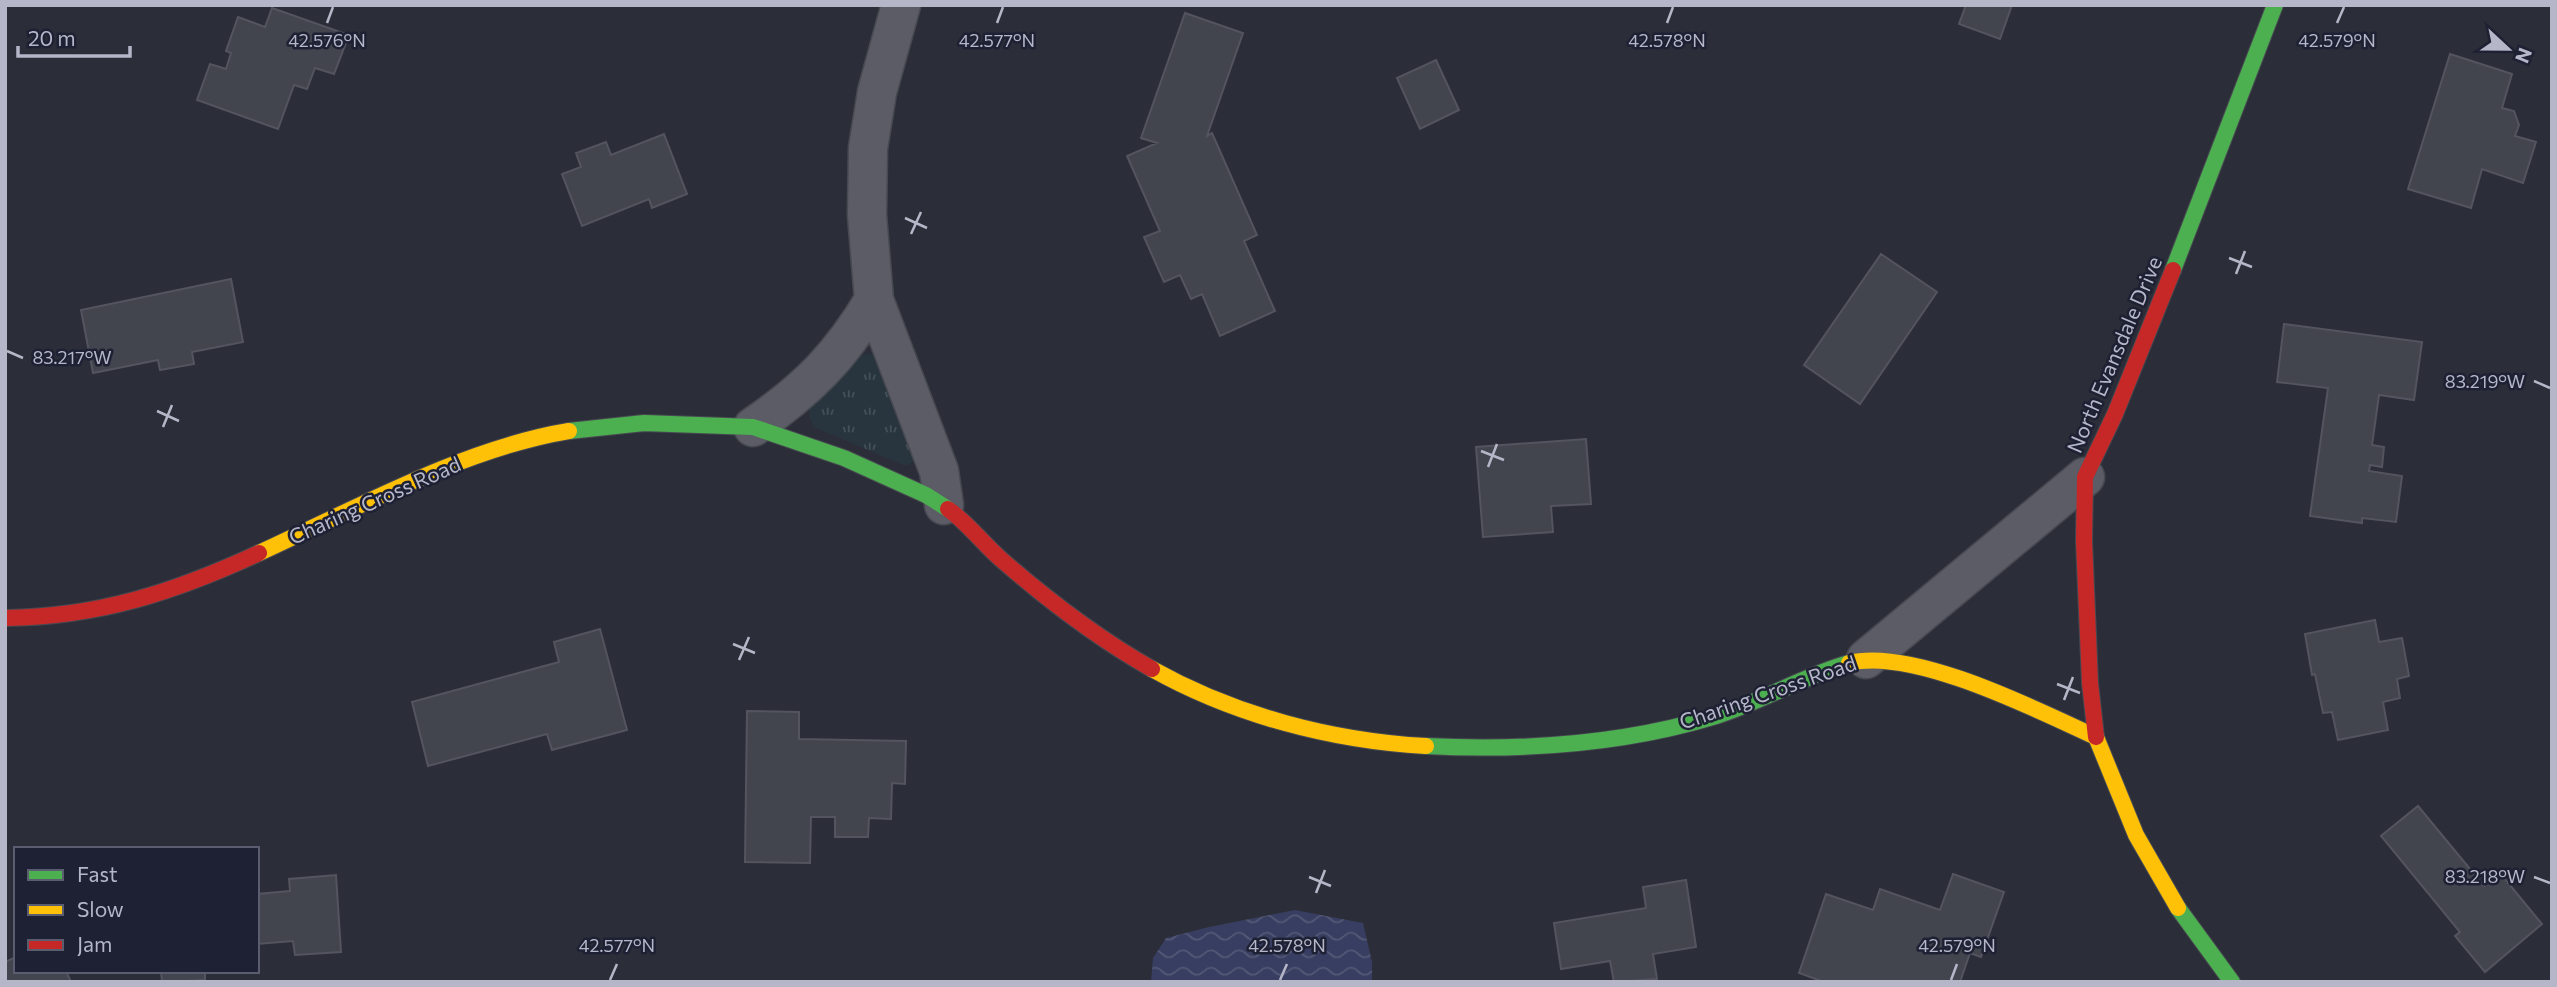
<svg xmlns="http://www.w3.org/2000/svg" width="2557" height="987" viewBox="0 0 2557 987" font-family="Commissioner,sans-serif">
  <style>
    .grass { fill: url(#grass-tufts) }
    .water { fill: url(#water-waves) }
    .building { fill: #42444e; stroke: #53545f; stroke-width: 2 }
    .lines { fill: none; stroke-linecap: round; stroke-linejoin: round }
    .street-casing { stroke: #474951; stroke-width: 41 }
    .fast-casing { stroke: #474951; stroke-width: 18 }
    .slow-casing { stroke: #474951; stroke-width: 18 }
    .jam-casing { stroke: #474951; stroke-width: 18 }
    .street { stroke: #5b5c66; stroke-width: 38 }
    .fast { stroke: #4caf50; stroke-width: 16 }
    .slow { stroke: #ffc107; stroke-width: 16 }
    .jam { stroke: #c62828; stroke-width: 16 }
    .ticks { fill: none; stroke: #b5b7c9; stroke-width: 2.5 }
    .labels { text-anchor: middle; stroke-width: 5; stroke-linejoin: round; paint-order: stroke }
    .street-label { font-size: 21px; fill: #b5b7c9; stroke: #1e2133 }
    .ticks-label { font-size: 18px; text-anchor: middle; fill: #b5b7c9; stroke: #1e2133; stroke-width: 5; stroke-linejoin: round; paint-order: stroke }
  </style>
  <defs>
    <pattern id="grass-tufts" width="24" height="20" patternUnits="userSpaceOnUse" patternTransform="scale(1.75)"><rect width="24" height="20" fill="#28353e"/><path d="M3 7l-1-3M5 7V3M7 7l1-3M15 17l-1-3M17 17v-4M19 17l1-3" fill="none" stroke="#455059"/></pattern>
    <pattern id="water-waves" width="16" height="10" patternUnits="userSpaceOnUse" patternTransform="scale(1.75)"><rect width="16" height="10" fill="#383e61"/><path d="M0 5q4-4 8 0t8 0" fill="none" stroke="#535876"/></pattern>
  </defs>
  <rect width="100%" height="100%" fill="#2b2d38"/>
  <path class="grass" d="M869,354L877,355L916,454L914,460L908,465H903L814,427C810,419 807,413 811,405L860,355Z"/>
  <path class="water" d="M1295,910L1363,923L1372,962V982H1151L1153,958L1166,938L1209,927Z"/>
  <path class="building" d="M1966,5H2012L2000,39L1959,24Z
    M272,8L349,35L334,74L315,68L307,89L294,85L278,129L197,100L210,64L226,69L231,53L226,51L238,17L265,27Z
    M1185,13L1243,33L1207,136L1212,133L1257,235L1244,241L1275,311L1220,336L1202,294L1191,299L1180,275L1164,282L1144,237L1160,231L1127,156L1157,143L1141,138Z
    M2450,54L2512,74L2502,108L2514,111L2519,125L2515,136L2536,142L2523,183L2482,169L2471,208L2408,189Z
    M1436,60L1459,110L1420,129L1397,78Z
    M664,134L687,194L652,208L649,199L582,226L562,174L581,167L576,153L606,142L611,155Z
    M1881,254L1937,292L1860,404L1804,365Z
    M231,279L243,342L192,352L194,364L160,370L158,360L93,373L81,310Z
    M2284,324L2422,342L2414,400L2379,395L2372,445L2384,447L2382,467L2370,465L2369,471L2402,476L2396,522L2362,518V523L2310,516L2328,388L2277,382Z
    M1586,439L1591,504L1551,506L1553,532L1483,537L1476,447Z
    M2375,620L2379,642L2402,638L2409,676L2397,679L2400,698L2383,702L2388,730L2338,740L2332,712L2323,713L2315,674L2312,675L2305,634Z
    M600,629L627,730L552,750L547,734L428,766L412,702L559,662L554,642Z
    M747,711L799,712V739L906,741L905,784L892,783L891,819L869,818L868,837H835V817H811L810,863L745,862Z
    M2418,806L2484,886L2500,873L2542,924L2485,972L2455,936L2460,932L2381,836Z
    M1953,874L2004,892L1981,957L1970,953L1960,982H1824L1799,973L1826,894L1873,910L1880,889L1940,910Z
    M336,875L341,952L295,955L293,941L257,944V894L290,891L289,879Z
    M1686,880L1696,947L1653,954L1657,979L1614,982L1610,961L1561,969L1554,923L1646,908L1643,887Z
    M16,957V971H66L71,982H5V962Z
    M161,971H205V980L162,982Z"/>
  <g class="lines">
    <defs>
      <path id="street" d="M901,5L877,92L868,148L867,215L874,300L939,471L944,505
        M753,427C807,390 841,356 874,300
        M1866,659L2085,477"/>
      <path id="fast" d="M2173,270L2275,5
        M569,431L644,423L753,427L844,458L926,495L948,509
        M1426,746C1524,751 1621,745 1716,716C1761,702 1803,676 1849,663
        M2178,908L2232,982"/>
      <path id="slow" d="M259,553C355,509 465,448 569,431
        M1849,663C1913,647 2037,710 2096,737L2136,835L2178,908
        M1152,669C1234,715 1332,741 1426,746"/>
      <path id="jam" d="M948,509C969,524 984,545 1003,561C1049,601 1099,639 1152,669
        M5,618C98,617 175,592 259,553
        M2096,737L2090,683L2084,541L2085,477L2115,414L2173,270"/>
    </defs>
    <use href="#street" class="street-casing"/>
    <use href="#fast" class="fast-casing"/>
    <use href="#slow" class="slow-casing"/>
    <use href="#jam" class="jam-casing"/>
    <use href="#street" class="street"/>
    <use href="#fast" class="fast"/>
    <use href="#slow" class="slow"/>
    <use href="#jam" class="jam"/>
  </g>
  <path class="ticks" d="M327,23L333,7M997,23L1003,7M1667,23L1673,7M2337,23L2344,7M905,218L927,228M911,234L921,212M2229,258L2252,267M2236,274L2245,251M7,351L23,358M2534,381L2550,388M157,411L179,421M163,427L172,405M1481,451L1504,460M1488,467L1497,444M733,644L755,653M739,660L749,637M2057,684L2080,693M2064,700L2073,677M1309,877L1331,886M2534,877L2550,883M1316,893L1325,870M610,980L617,964M1280,980L1287,964M1951,980L1957,964"/>
  <g class="labels">
    <g class="street-label">
      <text transform="translate(2115 355) rotate(-67)" y="7">North Evansdale Drive</text>
      <text transform="translate(375 501) rotate(-24)" y="7">Charing Cross Road</text>
      <text transform="translate(1768 693) rotate(-19)" y="7">Charing Cross Road</text>
    </g>
  </g>
  <g class="ticks-label">
    <text x="2337" y="47">42.579°N</text>
    <text x="327" y="47">42.576°N</text>
    <text x="997" y="47">42.577°N</text>
    <text x="1667" y="47">42.578°N</text>
    <text x="72" y="364">83.217°W</text>
    <text x="2485" y="388">83.219°W</text>
    <text x="2485" y="883">83.218°W</text>
    <text x="617" y="952">42.577°N</text>
    <text x="1287" y="952">42.578°N</text>
    <text x="1957" y="952">42.579°N</text>
  </g>
  <rect width="2557" height="987" fill="none" stroke="#b5b7c9" stroke-width="14"/>
  <rect x="14" y="847" width="245" height="126" fill="#1e2133" stroke="#5a5d6f" stroke-width="2"/>
  <rect x="28" y="870" width="35" height="10" fill="#4caf50" stroke="#5a5d6f" stroke-width="2"/>
  <text x="77" y="882" font-size="21" fill="#b5b7c9">Fast</text>
  <rect x="28" y="905" width="35" height="10" fill="#ffc107" stroke="#5a5d6f" stroke-width="2"/>
  <text x="77" y="917" font-size="21" fill="#b5b7c9">Slow</text>
  <rect x="28" y="940" width="35" height="10" fill="#c62828" stroke="#5a5d6f" stroke-width="2"/>
  <text x="77" y="952" font-size="21" fill="#b5b7c9">Jam</text>
  <g transform="translate(2508 49) rotate(112)" stroke="#1e2133" stroke-width="5" paint-order="stroke">
  <path d="M0-5L12 26L0 18L-12 26Z" fill="#b5b7c9"/>
  <text y="-10" font-size="19" font-weight="bold" text-anchor="middle" fill="#b5b7c9">N</text>
  </g>
  <path d="M18 46v10h112v-10" fill="none" stroke="#b5b7c9" stroke-width="3.5"/>
  <text x="28" y="46" font-size="21" fill="#b5b7c9" stroke="#1e2133" stroke-width="5" paint-order="stroke">20 m</text>
</svg>
